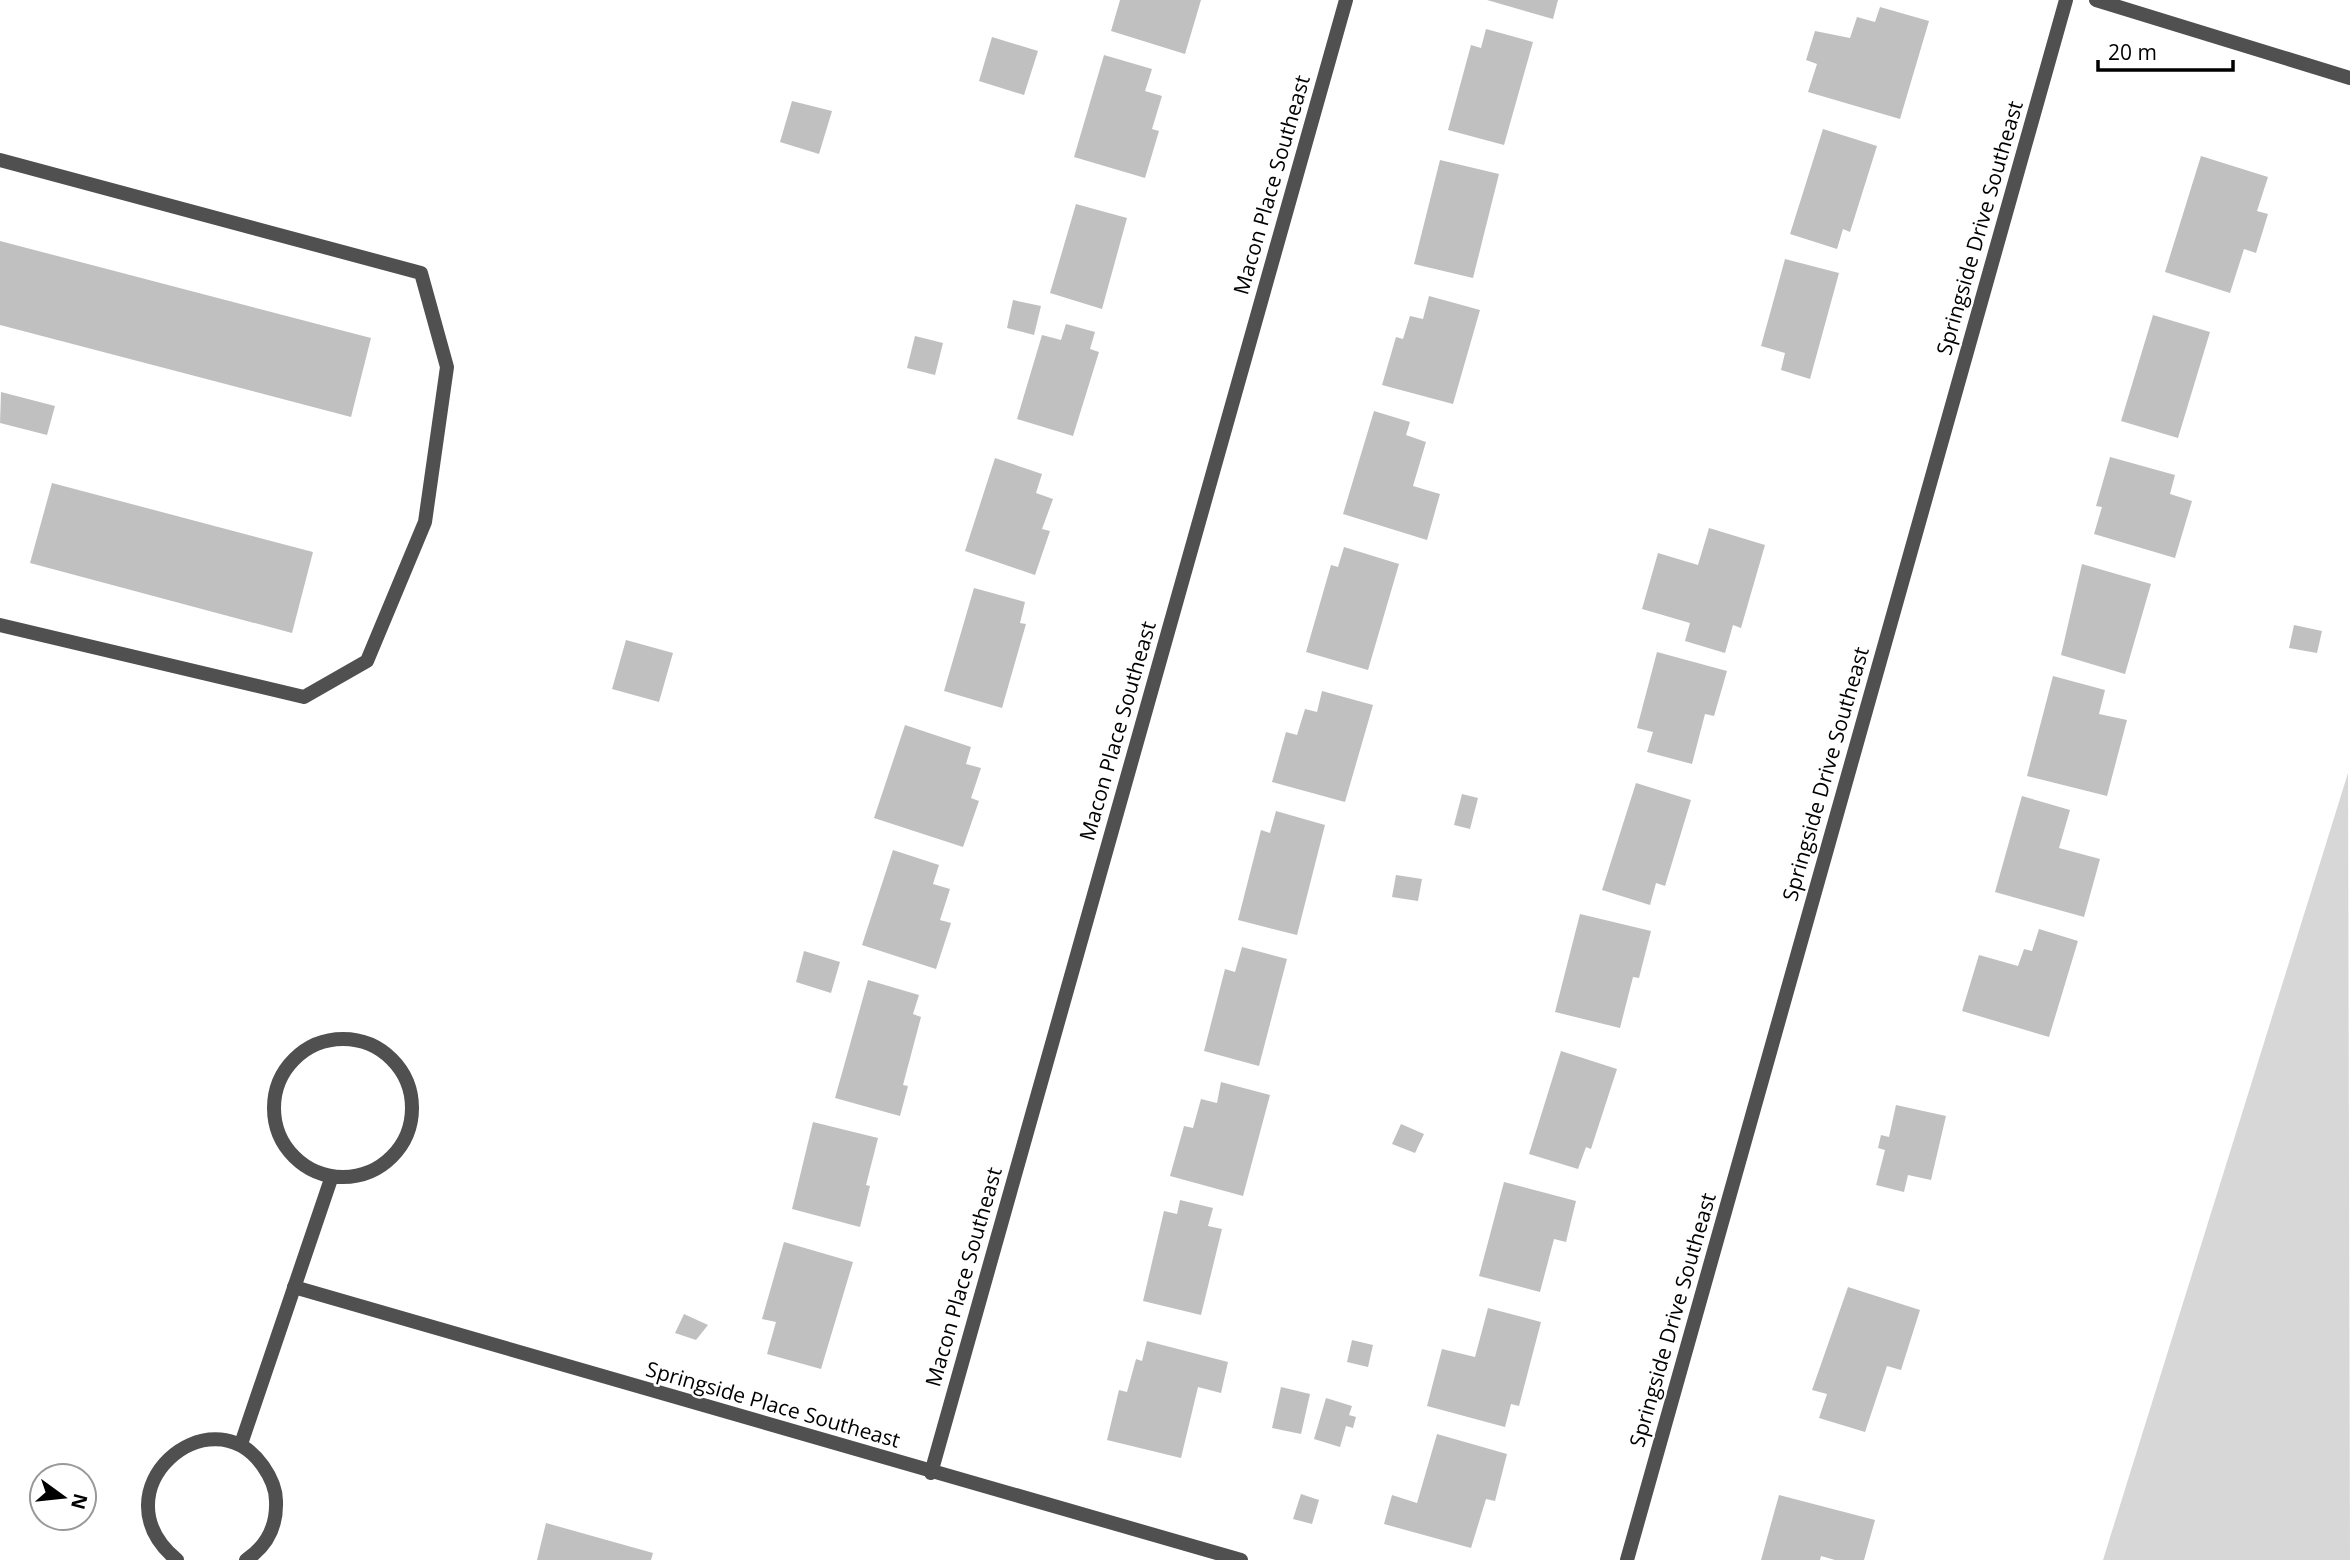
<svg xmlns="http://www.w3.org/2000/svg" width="2350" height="1560" viewBox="0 0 2350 1560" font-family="'Open Sans',sans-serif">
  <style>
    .green { fill: #d7d7d7 }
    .building { fill: #c0c0c0 }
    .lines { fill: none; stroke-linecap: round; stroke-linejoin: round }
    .lane { stroke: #505050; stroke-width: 14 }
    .street { stroke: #505050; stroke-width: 14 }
    .labels { text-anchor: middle; stroke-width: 5; stroke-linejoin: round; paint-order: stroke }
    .street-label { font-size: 21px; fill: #000; stroke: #fff }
  </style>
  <rect width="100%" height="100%" fill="#fff"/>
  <path class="green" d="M2348,773L2350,1560H2103Z"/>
  <path class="building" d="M1120,0H1201L1185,54L1111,31Z
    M1487,0H1558L1553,19Z
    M1880,7L1929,21L1900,119L1808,92L1817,64L1806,60L1815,31L1850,38L1857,17L1875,22Z
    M1486,29L1533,42L1504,145L1448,130L1471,45L1481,48Z
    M992,37L1038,51L1024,95L979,81Z
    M1104,55L1152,69L1145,91L1162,96L1152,129L1159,131L1145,178L1074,157Z
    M792,101L832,111L819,154L780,142Z
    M1823,129L1877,146L1850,232L1843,229L1837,249L1790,234Z
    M2201,156L2268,177L2257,211L2268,214L2256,253L2244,249L2230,293L2165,272Z
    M1440,160L1499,174L1473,278L1414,264Z
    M1076,204L1127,218L1102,309L1050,293Z
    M0,241L371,338L351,417L0,325Z
    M1785,259L1839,273L1810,379L1781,370L1785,353L1761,346Z
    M1429,296L1480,310L1453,404L1382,385L1396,337L1403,339L1410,316L1423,319Z
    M1013,300L1041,306L1034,335L1007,328Z
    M2153,315L2210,332L2178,438L2121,421Z
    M1066,324L1095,332L1090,349L1099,352L1073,436L1017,419L1042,335L1061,340Z
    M915,336L943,343L935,375L907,368Z
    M1,392L55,406L47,435L0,423Z
    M1374,411L1410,422L1406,435L1426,442L1413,486L1440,494L1427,540L1343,514Z
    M2110,457L2175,475L2170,494L2192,501L2175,558L2094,534L2102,507L2096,506Z
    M995,458L1042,474L1036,493L1053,499L1042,529L1050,531L1035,575L965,551Z
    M52,483L313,552L292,633L30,563Z
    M1709,528L1765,545L1741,628L1733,625L1725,653L1685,641L1690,623L1642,609L1658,553L1698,565Z
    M1344,547L1399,564L1368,670L1306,652L1331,565L1338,567Z
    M2082,564L2151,584L2125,674L2061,655Z
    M974,588L1025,602L1020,623L1026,624L1002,708L944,691Z
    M2294,625L2322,631L2317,653L2289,648Z
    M626,640L673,653L659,702L612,689Z
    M1657,652L1727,671L1714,716L1705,714L1692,764L1647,752L1653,732L1637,728Z
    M2053,676L2105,690L2099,714L2127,720L2107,796L2027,776Z
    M1322,691L1373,705L1345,802L1272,782L1286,732L1297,735L1305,709L1317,712Z
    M905,725L971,747L966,764L981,768L971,798L979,801L963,847L874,818Z
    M1636,783L1691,800L1665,886L1656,883L1650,905L1602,890Z
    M1462,794L1478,798L1470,829L1454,825Z
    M2022,796L2070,810L2059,848L2100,859L2084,917L1995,892Z
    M1276,811L1325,825L1297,935L1238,920L1261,830L1270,833Z
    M893,850L939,865L933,884L950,889L940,920L951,923L936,969L862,945Z
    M1396,875L1422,879L1418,901L1392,897Z
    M1580,914L1651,931L1639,978L1633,977L1620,1028L1555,1012Z
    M2039,929L2078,941L2049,1037L1962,1011L1979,955L2018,966L2024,949L2032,951Z
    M1242,947L1287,959L1259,1066L1204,1051L1225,969L1235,972Z
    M804,951L840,962L831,993L796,982Z
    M868,980L919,995L913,1014L921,1017L903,1085L908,1086L900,1116L835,1098Z
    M1561,1051L1617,1069L1591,1149L1586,1147L1578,1169L1529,1154Z
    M1221,1082L1270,1095L1243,1196L1170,1176L1184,1126L1193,1128L1201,1099L1217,1103Z
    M1896,1105L1946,1116L1931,1180L1908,1175L1904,1192L1876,1185L1885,1150L1878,1148L1881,1135L1889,1137Z
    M813,1122L878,1138L866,1185L870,1186L860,1227L792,1209Z
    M1401,1124L1424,1134L1415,1153L1392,1144Z
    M1504,1182L1576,1201L1566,1242L1554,1239L1540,1292L1479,1276Z
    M1180,1200L1213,1208L1208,1226L1222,1229L1201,1315L1143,1301L1164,1211L1177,1214Z
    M784,1242L853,1262L821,1369L767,1354L776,1322L762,1319Z
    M1848,1287L1920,1310L1901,1370L1887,1366L1865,1432L1819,1418L1827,1394L1812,1390Z
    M1488,1308L1541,1322L1519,1406L1511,1404L1505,1427L1427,1406L1442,1349L1475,1357Z
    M684,1314L708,1325L696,1340L675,1333Z
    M1352,1340L1373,1345L1368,1367L1347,1362Z
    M1147,1341L1228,1362L1221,1393L1198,1387L1181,1458L1107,1440L1119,1390L1127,1392L1136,1359L1142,1361Z
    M1281,1387L1310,1394L1301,1434L1272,1428Z
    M1326,1398L1352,1406L1349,1415L1356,1417L1353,1428L1346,1426L1340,1447L1314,1439Z
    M1437,1434L1507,1454L1495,1501L1486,1499L1471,1548L1384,1524L1392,1495L1417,1503Z
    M1301,1494L1319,1500L1312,1524L1293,1519Z
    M1779,1495L1875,1520L1864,1560H1835L1821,1556L1820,1560H1761Z
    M546,1523L653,1553L651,1560H537Z"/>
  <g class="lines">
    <path class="lane" d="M274 1108a69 69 0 1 1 138 0a69 69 0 1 1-138 0Z
      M241,1444L332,1176
      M177,1560C94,1491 210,1391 263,1466C270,1476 276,1488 276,1501C277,1526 267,1546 246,1560"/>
    <path class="street" d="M2096,0L2350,78
      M0,160L421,273L447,367L425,522L367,661L304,697L0,625
      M294,1287L1241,1560
      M931,1473L1346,0
      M1627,1560L2066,0"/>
  </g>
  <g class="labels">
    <g class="street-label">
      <text transform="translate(1272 185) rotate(-74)" y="7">Macon Place Southeast</text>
      <text transform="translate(1980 228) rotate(-74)" y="7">Springside Drive Southeast</text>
      <text transform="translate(1118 731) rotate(-74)" y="7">Macon Place Southeast</text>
      <text transform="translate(1826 774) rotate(-74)" y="7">Springside Drive Southeast</text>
      <text transform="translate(964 1277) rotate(-74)" y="7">Macon Place Southeast</text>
      <text transform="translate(1673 1320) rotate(-74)" y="7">Springside Drive Southeast</text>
      <text transform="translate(773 1405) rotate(16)" y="7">Springside Place Southeast</text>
    </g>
  </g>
  <g transform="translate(63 1497) rotate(105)"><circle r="33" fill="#ffffff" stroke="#999999" stroke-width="2"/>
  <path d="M0-5L12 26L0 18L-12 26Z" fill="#000000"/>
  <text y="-10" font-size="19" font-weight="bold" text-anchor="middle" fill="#000000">N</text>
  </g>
  <path d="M2098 60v10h135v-10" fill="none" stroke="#000000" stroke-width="3.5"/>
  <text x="2108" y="60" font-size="21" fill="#000000" stroke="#ffffff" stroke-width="5" paint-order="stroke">20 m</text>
</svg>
